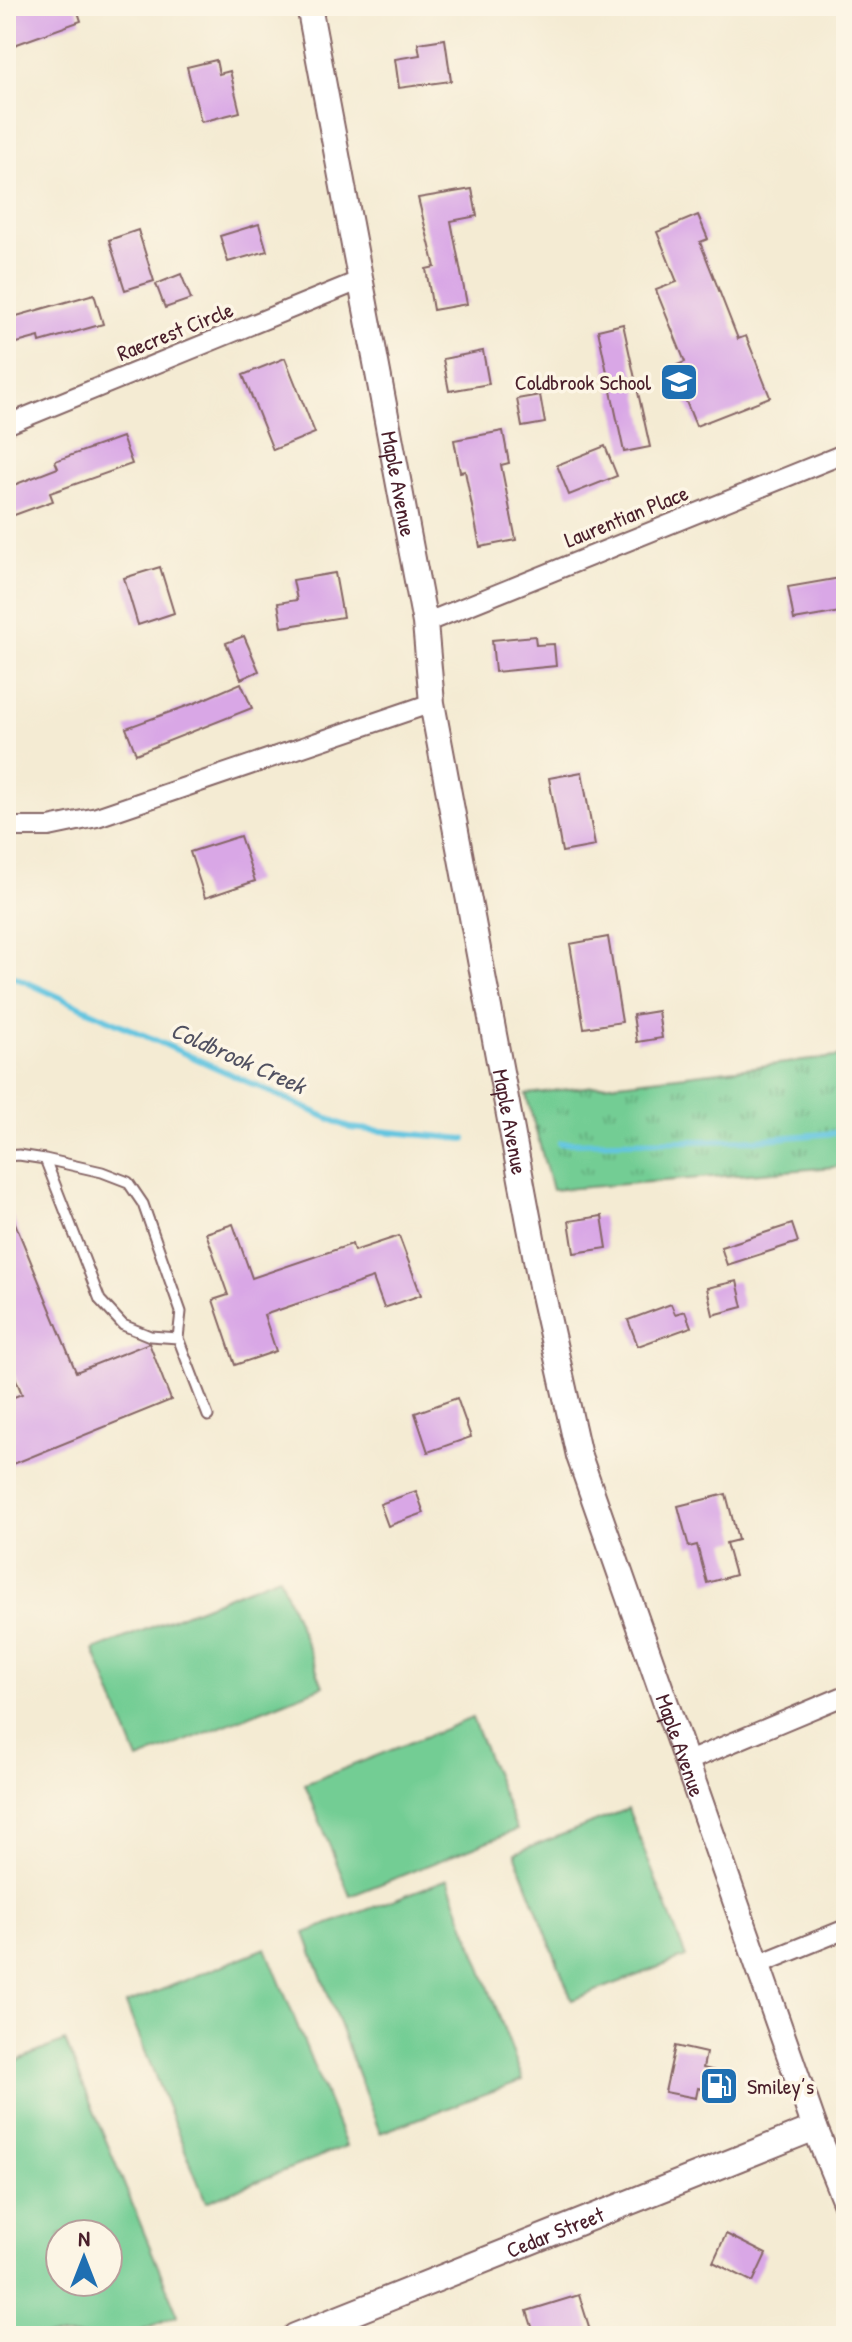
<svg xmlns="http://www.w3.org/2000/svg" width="852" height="2342" viewBox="0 0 852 2342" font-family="'Patrick Hand',sans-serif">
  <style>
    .grass { fill: url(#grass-tufts); stroke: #5e7660; stroke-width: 2 }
    .green { fill: #73cd94; stroke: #5e7660; stroke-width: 2; fill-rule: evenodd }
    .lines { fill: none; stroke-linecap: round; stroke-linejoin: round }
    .stream { stroke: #62c5e0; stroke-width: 6 }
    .building { fill: #d9a7e6 }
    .service-casing { stroke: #866666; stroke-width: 13 }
    .minor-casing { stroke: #866666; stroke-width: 22 }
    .secondary-casing { stroke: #866666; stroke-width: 28 }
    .service { stroke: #fff; stroke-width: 9 }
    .minor { stroke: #fff; stroke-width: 18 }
    .secondary { stroke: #fff; stroke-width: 24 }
    .labels { text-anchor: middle; stroke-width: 7; stroke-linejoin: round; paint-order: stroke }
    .street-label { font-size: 22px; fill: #4a1f2b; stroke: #fcf5e5 }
    .poi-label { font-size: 22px; fill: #4a1f2b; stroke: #fcf5e5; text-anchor: end }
    .water-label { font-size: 24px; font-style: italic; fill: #515161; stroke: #fcf5e5 }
  </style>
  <defs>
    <pattern id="grass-tufts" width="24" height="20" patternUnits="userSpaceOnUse" patternTransform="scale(2)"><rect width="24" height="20" fill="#73cd94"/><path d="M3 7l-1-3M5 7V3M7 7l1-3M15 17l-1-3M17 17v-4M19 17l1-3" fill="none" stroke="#60a679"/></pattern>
  </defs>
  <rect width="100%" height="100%" fill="#fcf5e5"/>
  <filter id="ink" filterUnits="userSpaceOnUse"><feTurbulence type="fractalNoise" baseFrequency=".0125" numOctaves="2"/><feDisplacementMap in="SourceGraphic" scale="16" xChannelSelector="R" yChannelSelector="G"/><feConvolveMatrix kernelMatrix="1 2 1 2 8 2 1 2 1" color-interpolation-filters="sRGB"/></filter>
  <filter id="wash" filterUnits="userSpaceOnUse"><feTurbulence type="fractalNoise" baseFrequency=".006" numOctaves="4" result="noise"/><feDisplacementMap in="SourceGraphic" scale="32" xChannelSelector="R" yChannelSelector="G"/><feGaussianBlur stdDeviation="1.8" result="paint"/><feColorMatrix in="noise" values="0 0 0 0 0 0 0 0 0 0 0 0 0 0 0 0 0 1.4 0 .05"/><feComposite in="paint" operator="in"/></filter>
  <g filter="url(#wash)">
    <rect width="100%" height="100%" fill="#f4ebd3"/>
    <path class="grass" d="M846,1056V1166L552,1190L526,1094Z"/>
    <path class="green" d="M279,1576L323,1686L138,1760L94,1650Z
      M472,1718L517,1830L350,1896L305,1784Z
      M628,1809L686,1957L572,2000L515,1853Z
      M448,1879L523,2080L380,2133L305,1933Z
      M266,1948L346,2146L206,2202L126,2004Z
      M65,2041L178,2315L126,2336H6V2065ZM60,2234H108V2282H60Z"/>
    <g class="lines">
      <path class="stream" d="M6,973L350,1128L465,1139
        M560,1143L755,1140L846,1132"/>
    </g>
    <g id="blocks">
      <path class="building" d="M31,6H76L81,21L6,48V15Z
        M445,39L451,81L399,88L395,59L420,55L418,43Z
        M216,60L219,74L230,71L240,112L201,122L187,67Z
        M472,189L477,216L451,221L467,304L433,310L426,269L435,267L418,198Z
        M698,215L708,239L700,242L738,339L746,336L770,397L696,426L672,367L685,362L656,290L677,282L657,232Z
        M259,224L267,251L228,262L220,236Z
        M138,230L154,281L125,290L109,240Z
        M181,274L191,299L165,308L156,284Z
        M94,294L103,324L40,342L39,337L6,346V319Z
        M623,324L650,447L624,452L598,330Z
        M483,351L489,384L449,391L443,359Z
        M285,358L315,433L273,450L243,375Z
        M540,395L545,423L522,427L517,399Z
        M503,431L509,463L501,465L516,540L480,547L465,471L460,472L454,440Z
        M122,437L132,464L50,493L53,501L6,518V488L58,468L55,461Z
        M605,446L617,476L569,495L557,465Z
        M160,567L174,613L138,625L124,578Z
        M335,573L343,617L282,627L278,603L297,600L293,580Z
        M846,577V611L794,620L788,587Z
        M244,636L259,671L241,679L226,643Z
        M535,636L536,645L554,644L556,666L495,672L492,640Z
        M241,683L252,708L136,754L126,728L195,703Z
        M582,772L595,846L562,852L549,778Z
        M240,836L255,881L205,898L190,852Z
        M608,937L622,1022L584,1028L570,944Z
        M658,1011L662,1038L637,1042L633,1015Z
        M6,1201L76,1372L149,1343L171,1400L6,1467V1400L22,1394L6,1355Z
        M602,1216L607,1248L574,1253L569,1221Z
        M233,1224L252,1278L352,1244L354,1251L399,1236L421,1295L384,1308L373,1278L264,1315L276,1351L235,1365L213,1300L228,1295L206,1233Z
        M792,1224L798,1242L727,1265L721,1247Z
        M737,1281L743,1307L713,1315L707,1288Z
        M671,1304L675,1314L685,1311L691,1327L638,1346L628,1320Z
        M457,1398L471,1437L428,1452L415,1413Z
        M416,1491L424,1513L388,1526L380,1504Z
        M726,1494L738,1540L726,1543L735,1575L707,1583L697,1545L689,1547L678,1506Z
        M675,2046L706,2053L703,2068L735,2076L730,2096L698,2088L696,2098L665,2092Z
        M726,2234L766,2254L753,2282L713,2262Z
        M579,2295L592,2336H535L527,2311Z"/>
    </g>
  </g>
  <g filter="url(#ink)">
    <use href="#blocks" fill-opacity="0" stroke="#866666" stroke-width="2"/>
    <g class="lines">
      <defs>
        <path id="service" d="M6,1156L19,1155L45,1159L100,1300L123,1325L150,1336L178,1338L208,1416
          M45,1159L102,1172L128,1182L143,1204L181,1312L178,1338"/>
        <path id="minor" d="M6,425L361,280
          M425,623L846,453
          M6,827H49L97,817L432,703
          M686,1762L846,1695
          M757,1965L846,1929"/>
        <g id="secondary">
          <path id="s1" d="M309,6L425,623L432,703L541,1286L579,1456L815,2128L846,2204"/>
          <path id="s2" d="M295,2336L815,2128"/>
        </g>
      </defs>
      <use href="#service" class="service-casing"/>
      <use href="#minor" class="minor-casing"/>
      <use href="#secondary" class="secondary-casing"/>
      <use href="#service" class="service"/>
      <use href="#minor" class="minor"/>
      <use href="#secondary" class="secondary"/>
    </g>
  </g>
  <defs>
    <symbol id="school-square" viewBox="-11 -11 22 22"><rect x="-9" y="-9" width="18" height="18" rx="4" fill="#1f6fb2" stroke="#fcf5e5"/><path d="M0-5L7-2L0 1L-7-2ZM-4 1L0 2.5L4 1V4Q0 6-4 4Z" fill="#fff"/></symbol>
    <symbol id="fuel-square" viewBox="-11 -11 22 22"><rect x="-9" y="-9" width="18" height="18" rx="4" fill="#1f6fb2" stroke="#fcf5e5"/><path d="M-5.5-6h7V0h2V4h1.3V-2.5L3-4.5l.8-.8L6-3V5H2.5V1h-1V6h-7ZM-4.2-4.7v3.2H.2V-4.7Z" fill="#fff"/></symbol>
  </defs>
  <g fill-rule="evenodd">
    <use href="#school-square" x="657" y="360" width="44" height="44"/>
    <use href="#fuel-square" x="697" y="2064" width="44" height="44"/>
  </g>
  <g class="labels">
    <g class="street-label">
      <text transform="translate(175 331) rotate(-22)" y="8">Raecrest Circle</text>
      <text dy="8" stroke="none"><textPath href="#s1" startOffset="486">Maple Avenue</textPath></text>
      <text transform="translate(626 516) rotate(-22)" y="8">Laurentian Place</text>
      <text dy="8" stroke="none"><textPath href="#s1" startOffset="1134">Maple Avenue</textPath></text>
      <text dy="8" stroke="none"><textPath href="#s1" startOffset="1782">Maple Avenue</textPath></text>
      <text dy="8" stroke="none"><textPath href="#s2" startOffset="280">Cedar Street</textPath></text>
    </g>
    <g class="poi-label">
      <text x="651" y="390">Coldbrook School</text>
      <text x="747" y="2094" text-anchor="start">Smiley’s</text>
    </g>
    <g class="water-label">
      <text transform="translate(238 1058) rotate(24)" y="8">Coldbrook Creek</text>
    </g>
  </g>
  <rect width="852" height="2342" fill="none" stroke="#fcf5e5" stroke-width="32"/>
  <g transform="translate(84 2258)"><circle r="38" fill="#fcf5e5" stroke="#b59f9b" stroke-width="2"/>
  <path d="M0-6L14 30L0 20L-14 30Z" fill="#1f6fb2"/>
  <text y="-12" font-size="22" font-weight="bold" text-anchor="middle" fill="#4a1f2b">N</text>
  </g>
</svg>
